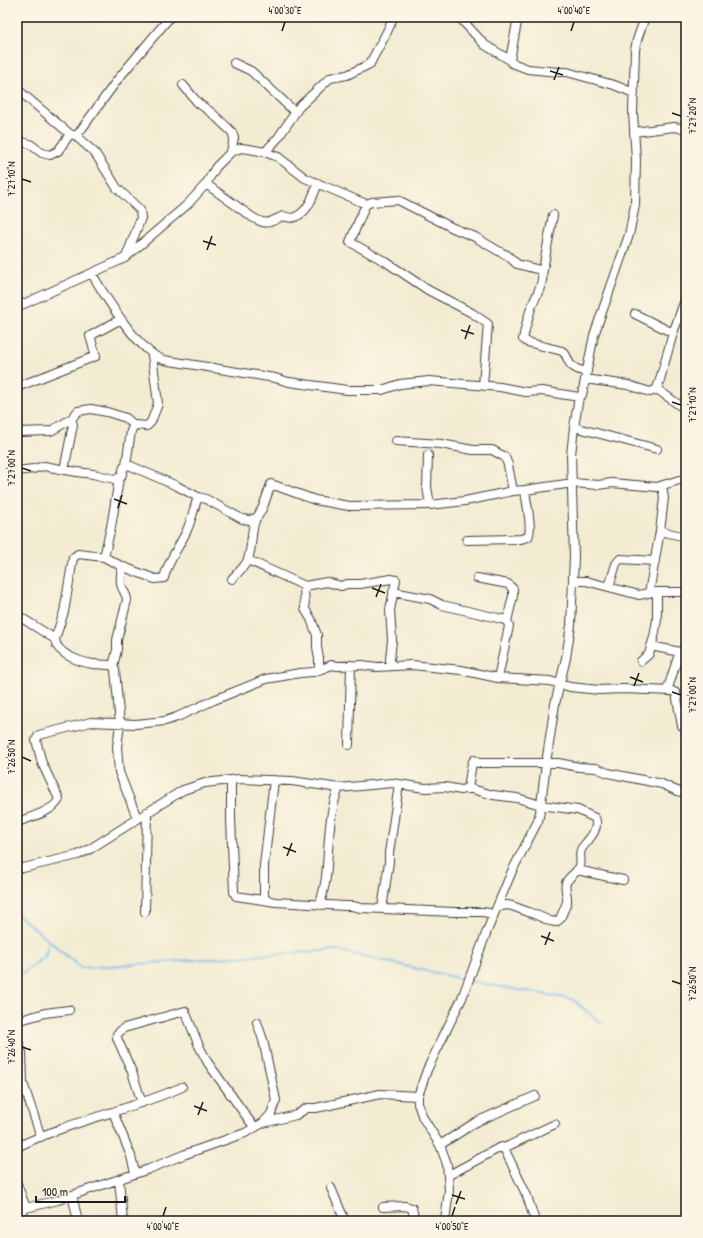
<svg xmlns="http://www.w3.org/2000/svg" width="703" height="1238" viewBox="0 0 703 1238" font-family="'Patrick Hand',sans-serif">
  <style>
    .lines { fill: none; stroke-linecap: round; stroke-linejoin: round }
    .stream { stroke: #72bbea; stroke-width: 2 }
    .minor-casing { stroke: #3c3b37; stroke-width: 10 }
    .minor { stroke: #fff; stroke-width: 8 }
    .ticks { fill: none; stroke: #1c1c1c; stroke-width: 1.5 }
    .neatline { fill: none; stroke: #1c1c1c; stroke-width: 1.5 }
    .ticks-label { font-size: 10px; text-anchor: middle; fill: #1c1c1c }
  </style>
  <rect width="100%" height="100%" fill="#fcf5e5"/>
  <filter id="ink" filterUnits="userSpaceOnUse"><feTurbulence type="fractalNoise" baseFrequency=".025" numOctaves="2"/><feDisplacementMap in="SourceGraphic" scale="8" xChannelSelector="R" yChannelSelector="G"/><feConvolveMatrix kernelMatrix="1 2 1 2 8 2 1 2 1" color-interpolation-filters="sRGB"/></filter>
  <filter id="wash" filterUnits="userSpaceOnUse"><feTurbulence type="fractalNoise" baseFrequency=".012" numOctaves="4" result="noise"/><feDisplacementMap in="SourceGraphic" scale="16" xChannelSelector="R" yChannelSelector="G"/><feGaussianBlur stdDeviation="0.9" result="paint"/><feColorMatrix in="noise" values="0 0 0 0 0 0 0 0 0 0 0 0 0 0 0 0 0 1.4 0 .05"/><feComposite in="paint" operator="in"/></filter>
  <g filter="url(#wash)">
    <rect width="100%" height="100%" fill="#f3ecd3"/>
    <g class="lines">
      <path class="stream" d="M17,914L81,968L336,950L466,980
        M17,978L45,956L49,942
        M470,981L490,985L572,999L602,1024"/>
    </g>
  </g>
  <g filter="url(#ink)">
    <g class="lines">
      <defs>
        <path id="minor" d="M459,17L485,45L510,60L512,63L528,69L558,72H567L614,85L634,93
          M510,60L518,17
          M234,63L251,71L295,112
          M183,85L198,103L212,113L232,132L234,138L231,152
          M17,89L70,134L77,136
          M634,132L674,127L686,129
          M17,141L30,144L42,153L50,155L58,151L70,134
          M265,152L278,138L299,107L330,78L347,75L370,64C377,48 388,34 393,17
          M206,184L252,217C267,226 268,223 283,216C287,217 291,219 295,217C309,212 313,195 318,183
          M126,257L141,218L140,210L117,188L95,153L78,138V134L118,79L170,17
          M92,274C105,296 139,353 164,360L275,378L289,382L347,390H382L400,384L429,381L500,387L526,392L542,391L579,397
          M542,275L553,215
          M17,307L125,258L188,204L206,184L216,167L231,152L241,148L249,149L265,152L278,157L305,178L366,204
          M635,314L673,333
          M585,379L628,385L650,392L656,390L659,383L673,333L686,297
          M483,385L488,324L472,313L428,290L386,262L350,242L366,204L372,202L398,200L453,228L475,237L502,253L507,255L517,264L540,270C548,278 534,299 531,308C528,318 525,329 523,339L527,342L562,351C568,355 567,361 571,365C575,369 582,371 587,372
          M17,387L96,356L90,336L121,319
          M657,389L686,410
          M574,427L657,449
          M17,432L51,431L71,419L78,411L91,409L107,412L126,418L134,425L147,426L151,422L158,404L152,355
          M396,441L441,444L473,450H492L505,457L508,465L513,491
          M428,455L427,487L430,505
          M126,465L131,431L134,425
          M64,470L73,425L71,419
          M17,471L33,469L44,466L77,472L93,474L114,479L121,477L119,479L111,527L104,557
          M121,477L124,467L126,465L131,466L177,486L198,497L206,499L242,519L249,520L256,518L258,516L263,507L271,484L315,500L349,506L430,505L465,501L513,491L525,490L573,483L598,485L612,483L657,487L679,480L686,481
          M660,531L686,537
          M467,540L521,539L528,537C533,528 526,502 525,490
          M248,560L305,586
          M121,566C122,572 120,578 121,584C122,590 127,594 127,600L117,640V650L113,666L115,670L120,724L117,747L119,772L137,818
          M477,578L508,584L513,589V596L507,621
          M232,579C237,573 246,566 248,559C253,546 250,531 256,518
          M573,581H586L639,595L653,592H686
          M609,587L616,564L620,559L655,561
          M393,592L430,599L442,605L502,619L507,621L509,626L498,678
          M649,593L660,531L664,498L662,486
          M17,615L55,639
          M651,646L680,652
          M641,661L649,654L654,637L657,620V593
          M113,666C107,664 100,665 93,664C80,662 56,654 55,639L64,612L73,558L78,554L104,557L121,566L155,579L164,578C168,560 180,546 187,530C192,519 194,508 198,497
          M319,670V659L317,647V635L311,619L305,609L304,588L305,586L327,582L341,586L347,584H360L391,579L396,580L390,610L392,640L390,660L392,666
          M667,691L678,657L680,652L686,648
          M349,745L351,665
          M231,780V819L234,892L236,896L276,902L345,906H352L361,908L454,912H483L494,914
          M468,788L472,763L474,760L478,763H558L579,767L596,768L608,773L662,784L677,791L686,793
          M17,822C28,818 55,811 59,799L42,763L36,740L39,735L91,722L136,724L165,721L177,717L214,700L266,679L300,673L313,672L332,665L338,666L362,665L377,667L412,665L461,670L498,678L550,681L570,687L599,690L623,689L672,691L676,693L682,726
          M23,868L78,855L90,849L183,790L205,783L239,779L292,781L339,788L392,783L425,788L445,787L461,790L468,788L493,795L517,798L541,805L578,810L595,818C600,829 588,840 582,848C578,853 582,860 580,866C577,873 569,876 566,883C564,890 568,895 567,901C566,907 562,913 560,919L556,922L550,921L534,914L512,906L507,905L497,907
          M577,870L623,880
          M266,900L264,896V865L274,780
          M320,905C322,896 325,886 326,877C329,850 328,812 339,788
          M382,909L389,862V853L399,784
          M145,912L147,812
          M17,1021L45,1013L69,1010
          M257,1022L263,1040L276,1100L271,1114L263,1123
          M17,1038L22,1053L23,1083L41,1137
          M142,1103L132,1072L117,1038V1034L124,1028L185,1011L199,1046L208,1063L254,1127
          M113,1112L131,1156L135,1173
          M440,1145L476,1122L535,1096
          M17,1147C70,1121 128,1111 182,1087
          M504,1148L555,1124
          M449,1175L497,1149L502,1147L504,1148L527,1196L535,1221
          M119,1180L123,1221
          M17,1184L26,1208
          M331,1188L345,1221
          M72,1195L78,1221
          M383,1207L405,1206L412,1208L415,1221
          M17,1213L26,1208L58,1200L149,1169L183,1155L245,1133L263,1123L296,1115L307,1108H316L380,1094L418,1096
          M445,1221L449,1190L447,1164L440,1145L423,1118L418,1104V1096L427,1070L462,998L487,931L512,871L538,821L540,812L546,763L555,704L566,658L571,625L574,557L571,455L574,427L579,397L582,395L594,335L629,235L635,205L636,160L633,113L635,50L637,40L645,17"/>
      </defs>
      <use href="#minor" class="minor-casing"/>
      <use href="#minor" class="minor"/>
    </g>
  </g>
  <path class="ticks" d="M282,31L285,22M571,31L574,22M550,71L563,75M554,80L559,67M672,113L681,116M22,179L31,182M203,241L216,245M207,250L212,236M461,330L474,334M465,339L470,325M672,402L681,405M22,468L31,471M114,499L127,504M118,508L122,495M372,588L385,593M376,597L381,584M630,677L643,682M634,686L639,673M672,692L681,695M22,757L31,761M283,847L296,852M287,856L292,843M541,936L554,941M545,945L550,932M672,981L681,984M22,1047L31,1050M194,1106L207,1111M198,1115L203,1102M452,1195L465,1199M456,1204L461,1191M163,1216L166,1207M452,1216L455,1207"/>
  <rect width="703" height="1238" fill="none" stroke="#fcf5e5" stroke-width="44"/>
  <path d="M36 1196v6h89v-6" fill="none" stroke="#1c1c1c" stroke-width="2"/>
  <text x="42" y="1196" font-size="12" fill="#1c1c1c" stroke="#fcf5e5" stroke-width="3" paint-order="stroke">100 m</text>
  <rect x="22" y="22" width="659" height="1194" class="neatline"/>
  <g class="ticks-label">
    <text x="285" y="14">4°00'30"E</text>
    <text x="574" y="14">4°00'40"E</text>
    <text transform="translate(692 116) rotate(-90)" y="4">7°27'20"N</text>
    <text transform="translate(11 179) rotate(-90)" y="4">7°27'10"N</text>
    <text transform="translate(692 405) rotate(-90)" y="4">7°27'10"N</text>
    <text transform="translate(11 468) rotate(-90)" y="4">7°27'00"N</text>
    <text transform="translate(692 695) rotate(-90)" y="4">7°27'00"N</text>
    <text transform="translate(11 757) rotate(-90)" y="4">7°26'50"N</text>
    <text transform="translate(692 984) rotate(-90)" y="4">7°26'50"N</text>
    <text transform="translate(11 1047) rotate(-90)" y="4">7°26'40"N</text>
    <text x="163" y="1230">4°00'40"E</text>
    <text x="452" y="1230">4°00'50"E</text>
  </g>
</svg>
